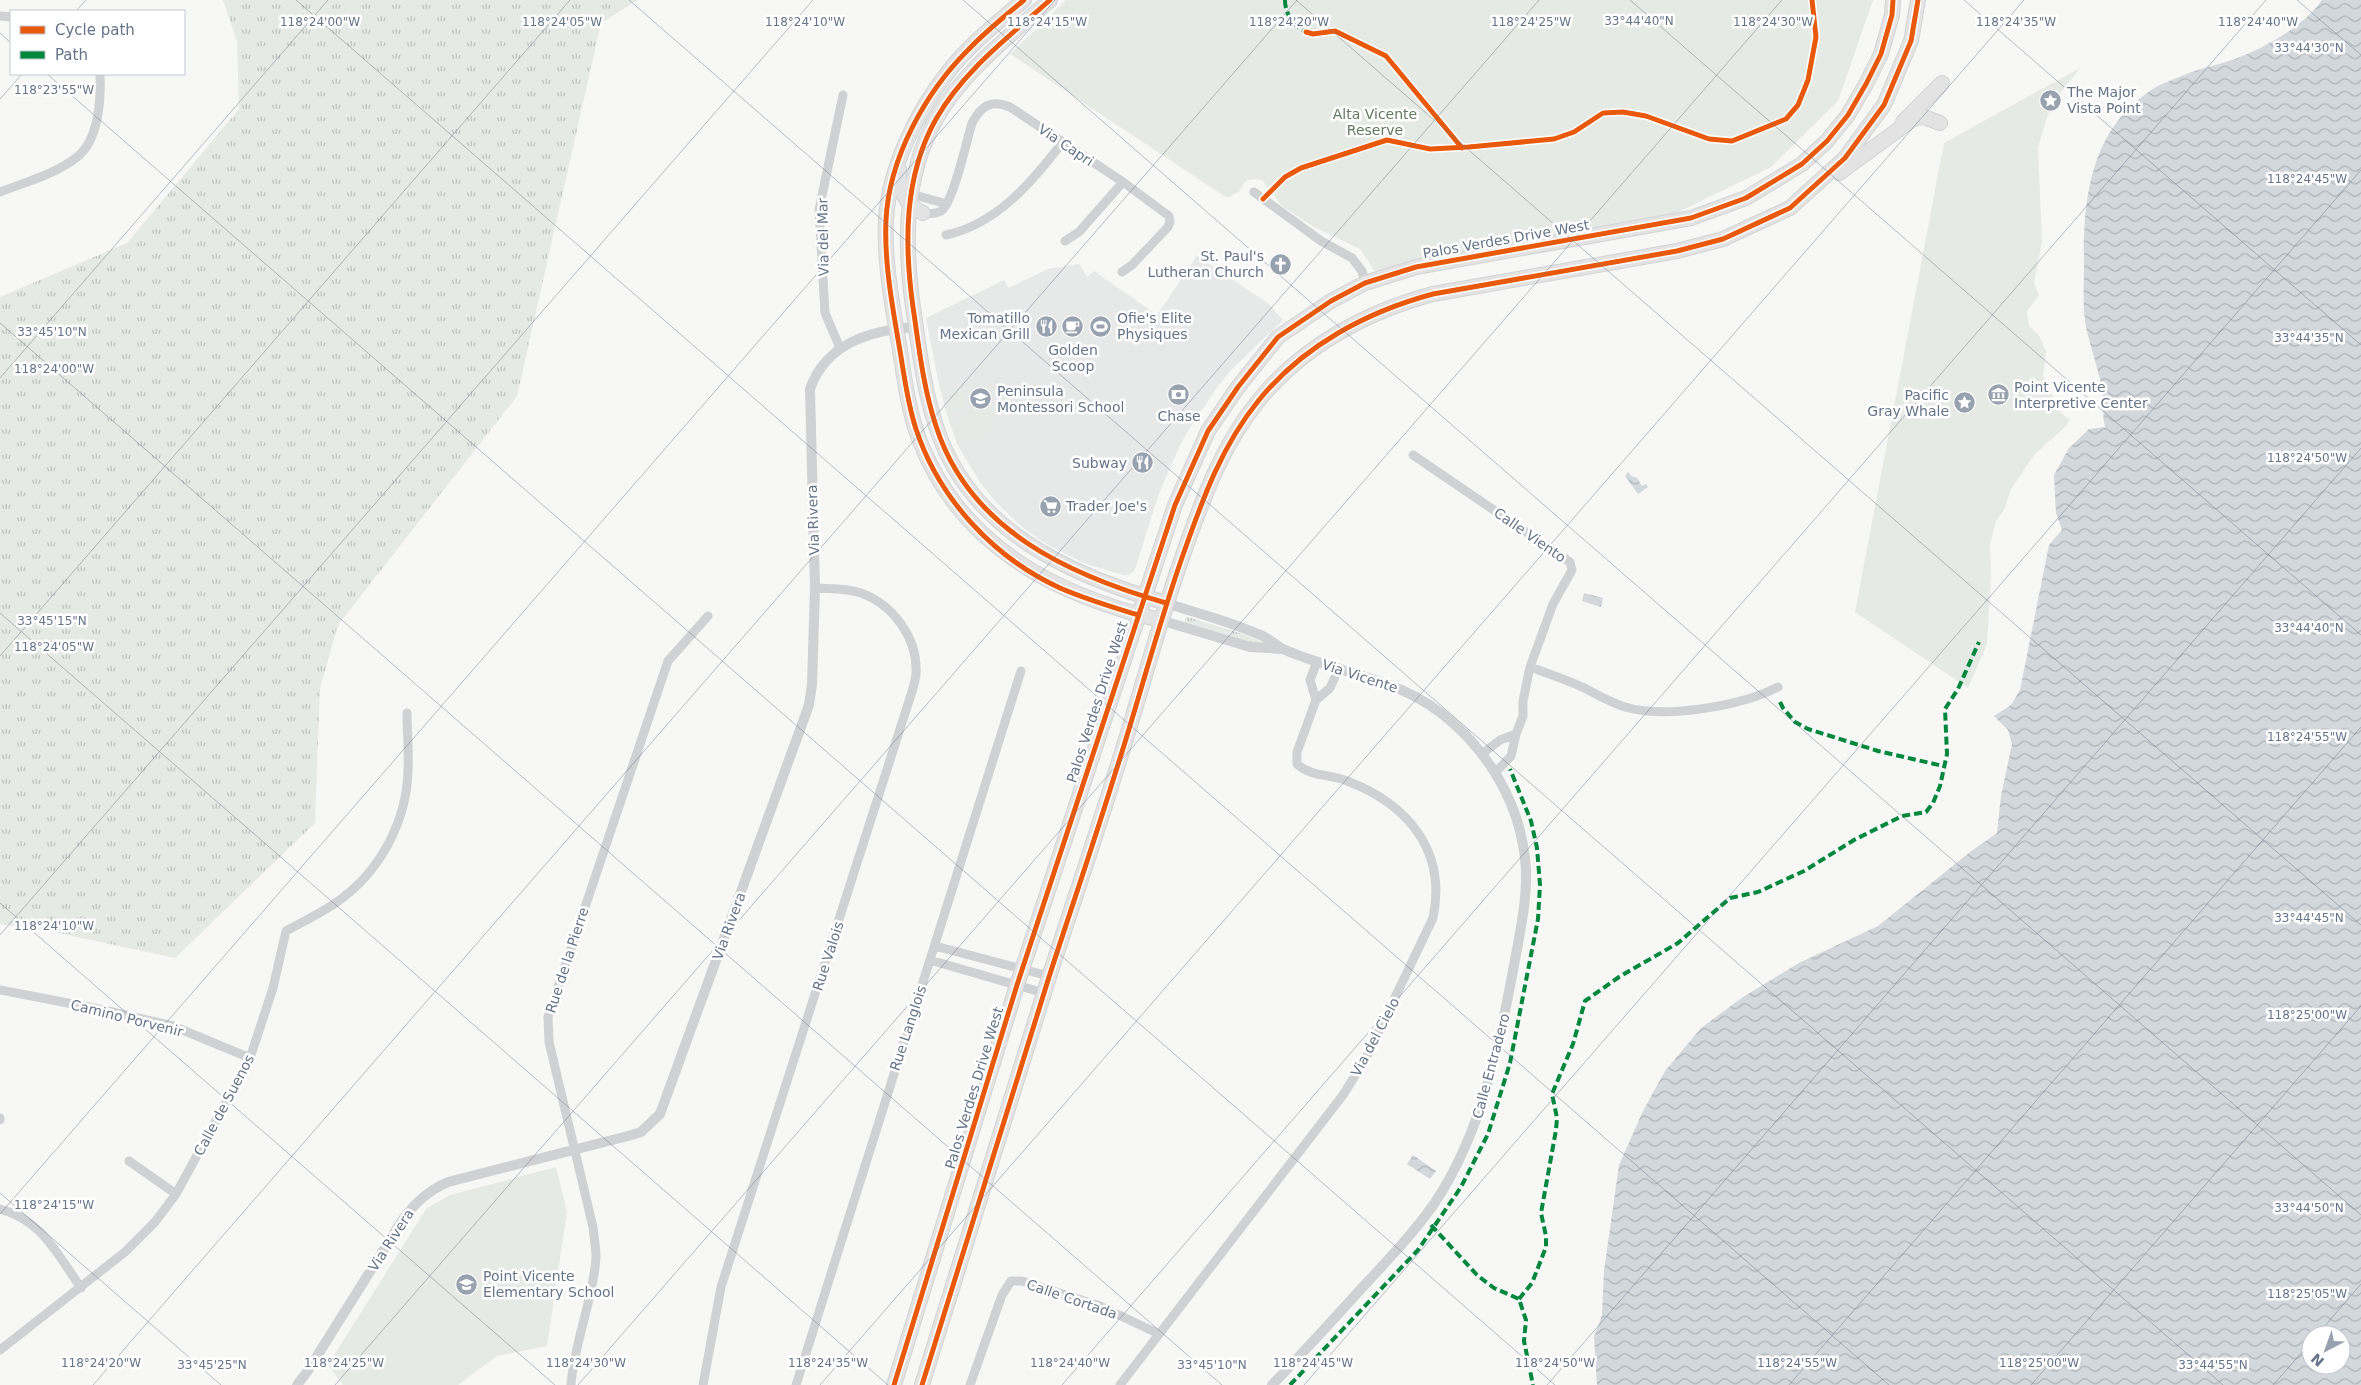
<svg xmlns="http://www.w3.org/2000/svg" width="2361" height="1385" viewBox="0 0 2361 1385" font-family="'DejaVu Sans',sans-serif">
  <style>
    .built { fill: #e7e9e8 }
    .grass { fill: url(#grass-tufts) }
    .green { fill: #e6eae4 }
    .water { fill: url(#water-waves); fill-rule: evenodd }
    .lines { fill: none; stroke-linecap: round; stroke-linejoin: round }
    .primary-casing { stroke: #d2d4d5; stroke-width: 16 }
    .minor { stroke: #d0d1d2; stroke-width: 9 }
    .tertiary { stroke: #d0d1d2; stroke-width: 10 }
    .primary { stroke: #e3e3e3; stroke-width: 14 }
    .quiet { stroke: #00873e; stroke-width: 4; stroke-dasharray: 8 4; stroke-linecap: butt }
    .cycleway-casing { stroke: #fff; stroke-width: 8 }
    .cycleway { stroke: #e8590c; stroke-width: 5 }
    .ticks { fill: none; stroke: #657488; stroke-width: 1; stroke-opacity: 0.45 }
    .labels { text-anchor: middle; stroke-width: 5; stroke-linejoin: round; paint-order: stroke }
    .poi-label { font-size: 14px; fill: #657488; stroke: #fff; text-anchor: start }
    .park-label { font-size: 14px; fill: #627a60; stroke: #fff }
    .street-label { font-size: 14px; fill: #657488; stroke: #fff }
    .ticks-label { font-size: 12px; text-anchor: middle; fill: #657488; stroke: #fff; stroke-width: 5; stroke-linejoin: round; paint-order: stroke }
  </style>
  <defs>
    <pattern id="grass-tufts" width="24" height="20" patternUnits="userSpaceOnUse" patternTransform="scale(1.25)"><rect width="24" height="20" fill="#e6eae4"/><path d="M3 7l-1-3M5 7V3M7 7l1-3M15 17l-1-3M17 17v-4M19 17l1-3" fill="none" stroke="#bec2bf"/></pattern>
    <pattern id="water-waves" width="16" height="10" patternUnits="userSpaceOnUse" patternTransform="scale(1.25)"><rect width="16" height="10" fill="#d2d8dc"/><path d="M0 5q4-4 8 0t8 0" fill="none" stroke="#aeb4b8"/></pattern>
  </defs>
  <rect width="100%" height="100%" fill="#f7f7f6"/>
  <path class="built" d="M1197,256L1269,304L1283,320L1231,370L1217,387L1190,428L1180,445L1158,496L1135,570L1129,575H1123L1086,564L1046,544L1022,527L996,502L981,484L957,444L947,415L939,385L926,318L1004,280L1008,288L1048,269L1079,264L1087,277L1094,271L1157,315Z"/>
  <path class="grass" d="M223,0H638L601,23L517,396L338,625L320,688L315,823L175,958L45,930L0,924V297L127,243L239,109L237,41Z
    M1188,617L1243,634L1267,644V647L1185,622V619Z"/>
  <path class="green" d="M1066,0H1873L1838,101L1771,167L1674,214L1488,246L1379,272L1374,270L1360,249L1314,227L1282,206L1262,180C1250,178 1244,179 1240,191L1227,198L1010,54Z
    M2080,68L2051,105L2038,147L2042,242L2034,283L2039,295L2027,311L2029,326L2039,335L2046,352L2043,376L2061,413L2070,420L2064,428L2034,455L2011,489L2004,510L1996,521L1990,544L1991,576L1987,644L1968,688L1855,612L1944,143Z
    M956,387L964,393L967,403L962,411L956,413L950,410C947,400 950,395 956,387Z
    M978,400L996,412L974,445L955,433Z
    M556,1167L567,1212L547,1346L497,1356L458,1385H343L328,1365L426,1209L450,1195Z"/>
  <path class="water" d="M2322,0H2361V1385H1597L1594,1337L1602,1315L1604,1271L1619,1165L1643,1111L1665,1071L1701,1028L1743,997L1799,963L1878,926L1970,852L1997,833L2001,796L2012,744L2008,730L1994,716L2011,705L2020,690L2049,545L2062,530L2056,513L2054,475L2069,448L2089,429L2105,427C2102,414 2104,403 2102,390C2098,364 2086,338 2084,312C2083,297 2084,282 2084,267C2083,202 2089,134 2147,93C2157,85 2172,80 2184,75C2201,68 2218,65 2235,59C2265,48 2304,26 2322,0ZM2311,1335H2341V1365H2311Z
    M1628,472L1631,476L1637,478L1642,486L1646,484L1648,487L1638,494L1625,476Z
    M1584,593L1603,598L1601,607L1582,601Z
    M1413,1155L1436,1171L1430,1179L1407,1164Z"/>
  <g class="lines">
    <defs>
      <path id="primary" d="M1024,0C997,23 969,45 948,72C916,113 889,168 886,220C884,261 892,304 899,344C904,376 908,409 919,439C960,546 1055,595 1160,620
        M1050,0C1010,36 964,70 936,119C904,176 904,243 913,307C919,347 923,387 936,426C969,530 1069,575 1166,603
        M1903,122L1942,83
        M899,169C898,180 902,196 910,204C913,208 919,211 923,213
        M1839,173L1913,119L1924,117L1940,123
        M894,1385L1017,985L1175,505L1208,431L1238,387L1278,337L1331,301L1365,283L1416,267L1691,218L1746,198L1802,164L1827,141L1848,115L1866,84L1881,54L1892,15L1893,0
        M922,1385C964,1249 1006,1113 1049,977C1071,909 1094,842 1115,774C1139,700 1158,625 1184,552C1203,498 1222,445 1259,400C1303,346 1366,312 1433,294L1677,251L1723,239L1790,208L1845,158L1884,105L1911,41L1918,0"/>
    </defs>
    <use href="#primary" class="primary-casing"/>
    <path class="minor" d="M0,16L11,17
      M0,192C23,183 58,173 77,157C99,140 101,99 100,74
      M1254,192L1321,241L1352,258L1362,271L1365,283
      M911,194L947,204
      M918,214C925,213 935,215 941,211C953,204 967,139 972,123C981,106 991,99 1010,107L1123,182L1169,216L1170,222L1168,227L1132,265L1122,272
      M946,235C997,224 1032,182 1062,143
      M1065,241L1079,232L1123,182
      M840,348L825,313L819,210L843,95
      M1413,455L1570,562L1572,570L1553,604L1530,667L1523,701V716L1516,734L1511,756L1496,772
      M1530,667C1547,673 1564,679 1580,686C1595,693 1609,702 1625,707C1666,719 1741,706 1778,687
      M1316,700L1310,680L1317,662
      M1482,754L1500,740L1516,734
      M935,946L1049,976
      M930,960L1044,993
      M0,990L104,1010L173,1026L250,1058
      M0,1120V1118
      M129,1161L176,1194
      M0,1209C41,1219 58,1255 81,1288
      M0,1350L125,1252L155,1222L176,1194L250,1058L273,988L286,931C306,920 328,910 345,896C383,866 407,818 408,770C409,751 407,732 407,713
      M571,1385C574,1342 593,1301 596,1258C596,1248 594,1237 593,1227L549,1042L548,1017L668,661L708,616
      M703,1385L721,1287L908,704C911,695 915,684 916,674C918,639 894,605 861,593C847,588 830,589 815,588
      M796,1385L1021,671
      M970,1385L1002,1295L1011,1281H1022L1100,1306L1159,1334
      M1120,1385L1343,1095L1366,1058L1433,918C1447,851 1408,804 1347,781C1330,774 1311,777 1297,764V752L1316,700L1330,688L1339,668"/>
    <path class="tertiary" d="M1166,603C1196,613 1229,621 1258,634C1266,637 1274,643 1281,648C1289,652 1298,655 1306,658C1359,677 1409,683 1453,723C1492,758 1519,805 1525,858C1529,891 1521,927 1515,960C1499,1045 1483,1131 1434,1204C1412,1235 1386,1262 1360,1290C1331,1322 1302,1354 1272,1385
      M1160,620L1250,647L1283,649
      M297,1385L307,1372L403,1219C416,1202 428,1191 448,1182L628,1136L641,1132L660,1114L809,705L812,684L815,588L810,389C826,343 871,330 916,327"/>
    <use href="#primary" class="primary"/>
    <path class="quiet" d="M1285,0C1285,15 1295,28 1309,33
      M1780,702L1783,708L1795,722L1808,729L1878,751L1943,766
      M1431,1225L1477,1275L1494,1288L1519,1299L1526,1320L1524,1341L1533,1385
      M1519,1299L1532,1283L1546,1247V1236L1541,1213L1556,1130L1557,1118L1552,1094L1573,1044L1585,1001L1619,977L1678,943L1730,898L1758,892L1804,871L1854,840L1902,816L1926,812L1933,803L1940,786L1947,754L1945,709L1958,689L1979,642
      M1290,1385L1418,1250L1461,1187L1488,1134L1510,1063L1538,919L1540,885L1537,848L1531,821L1510,769"/>
    <defs>
      <path id="cycleway" d="M1024,0C1005,16 985,32 968,50C925,93 889,158 886,220C884,261 892,304 899,345C904,373 907,402 916,429C939,499 994,558 1060,588C1085,599 1112,607 1138,615
        M1050,0C1010,36 964,70 936,119C904,176 904,243 913,307C919,347 923,387 936,426C969,530 1069,575 1166,603
        M1306,32L1313,34L1335,31L1386,56L1462,148
        M1263,199L1285,177L1301,168L1387,140L1430,149L1469,147L1554,139L1574,132L1603,113L1623,112L1646,116L1709,139L1732,141L1786,119L1798,105L1808,80L1816,37L1812,0
        M894,1385L1017,985L1175,505L1208,431L1238,387L1278,337L1331,301L1365,283L1416,267L1691,218L1746,198L1802,164L1827,141L1848,115L1866,84L1881,54L1892,15L1893,0
        M922,1385C964,1249 1006,1113 1049,977C1071,909 1094,842 1115,774C1139,700 1158,625 1184,552C1203,498 1222,445 1259,400C1303,346 1366,312 1433,294L1677,251L1723,239L1790,208L1845,158L1884,105L1911,41L1918,0"/>
    </defs>
    <use href="#cycleway" class="cycleway-casing"/>
    <use href="#cycleway" class="cycleway"/>
  </g>
  <path class="ticks" d="M296,0L1889,1385M629,0L2223,1385M963,0L2361,1215M1296,0L2361,925M1630,0L2361,635M1964,0L2361,345M2297,0L2361,55M76,11L86,0M0,33L11,43M47,74L1555,1385M0,99L22,74M0,323L1222,1385M0,378L328,0M0,613L888,1385M0,656L570,0M0,903L555,1385M0,935L813,0M0,1193L221,1385M0,1214L1055,0M2317,1335L2361,1284M93,1385L1297,0M335,1385L1539,0M578,1385L1782,0M820,1385L2024,0M1062,1385L2266,0M1304,1385L2361,170M1547,1385L2361,448M1789,1385L2361,727M2031,1385L2361,1006M2273,1385L2311,1342"/>
  <defs>
    <symbol id="sight-disc" viewBox="-11 -11 22 22"><circle r="9.5" fill="#98a2ae" stroke="#fff"/><path d="M0-6L1.8-2.2L6-1.7L2.9 1.2L3.7 5.4L0 3.3L-3.7 5.4L-2.9 1.2L-6-1.7L-1.8-2.2Z" fill="#fff"/></symbol>
    <symbol id="church-disc" viewBox="-11 -11 22 22"><circle r="9.5" fill="#98a2ae" stroke="#fff"/><path d="M-1.2-6h2.4v3.5h3.3v2.4h-3.3V6h-2.4V-.1h-3.3v-2.4h3.3Z" fill="#fff"/></symbol>
    <symbol id="restaurant-disc" viewBox="-11 -11 22 22"><circle r="9.5" fill="#98a2ae" stroke="#fff"/><path d="M-5-6h1v4h1v-4h1v4h1v-4h1v5L-1.5 .5V6h-2V.5L-5-1ZM5-6V6H3V1.5H1.5Q1.5-4 5-6Z" fill="#fff"/></symbol>
    <symbol id="stadium-disc" viewBox="-11 -11 22 22"><circle r="9.5" fill="#98a2ae" stroke="#fff"/><path d="M0-5a6.5 5 0 1 0 0 10a6.5 5 0 1 0 0-10ZM-3.5-1.8h7v3.6h-7Z" fill="#fff"/></symbol>
    <symbol id="cafe-disc" viewBox="-11 -11 22 22"><circle r="9.5" fill="#98a2ae" stroke="#fff"/><path d="M-5.5-4.5H6V0H3Q3 3.5 0 3.5H-2.5Q-5.5 3.5-5.5 0ZM3-3.2v2h1.7v-2ZM-6 4.5H4V6H-6Z" fill="#fff"/></symbol>
    <symbol id="bank-disc" viewBox="-11 -11 22 22"><circle r="9.5" fill="#98a2ae" stroke="#fff"/><path d="M-6-4H6V4H-6ZM0-2.3a2.3 2.3 0 1 0 0 4.6a2.3 2.3 0 1 0 0-4.6Z" fill="#fff"/></symbol>
    <symbol id="museum-disc" viewBox="-11 -11 22 22"><circle r="9.5" fill="#98a2ae" stroke="#fff"/><path d="M0-6L6-3V-2H-6V-3ZM-5-1h2V3h-2ZM-1-1h2V3h-2ZM3-1h2V3H3ZM-6 4H6V6H-6Z" fill="#fff"/></symbol>
    <symbol id="school-disc" viewBox="-11 -11 22 22"><circle r="9.5" fill="#98a2ae" stroke="#fff"/><path d="M0-5L7-2L0 1L-7-2ZM-4 1L0 2.5L4 1V4Q0 6-4 4Z" fill="#fff"/></symbol>
    <symbol id="supermarket-disc" viewBox="-11 -11 22 22"><circle r="9.5" fill="#98a2ae" stroke="#fff"/><path d="M-6-5.5h2.5l.6 2H6L4.5 2H-2.5L-4.4-4H-6ZM-1.5 3.2a1.3 1.3 0 1 0 .1 0ZM3 3.2a1.3 1.3 0 1 0 .1 0Z" fill="#fff"/></symbol>
  </defs>
  <g fill-rule="evenodd">
    <use href="#sight-disc" x="2038" y="88" width="25" height="25"/>
    <use href="#church-disc" x="1268" y="252" width="25" height="25"/>
    <use href="#restaurant-disc" x="1034" y="314" width="25" height="25"/>
    <use href="#stadium-disc" x="1088" y="314" width="25" height="25"/>
    <use href="#cafe-disc" x="1060" y="314" width="25" height="25"/>
    <use href="#bank-disc" x="1166" y="382" width="25" height="25"/>
    <use href="#museum-disc" x="1986" y="382" width="25" height="25"/>
    <use href="#school-disc" x="968" y="386" width="25" height="25"/>
    <use href="#sight-disc" x="1952" y="390" width="25" height="25"/>
    <use href="#restaurant-disc" x="1130" y="450" width="25" height="25"/>
    <use href="#supermarket-disc" x="1038" y="494" width="25" height="25"/>
    <use href="#school-disc" x="454" y="1272" width="25" height="25"/>
  </g>
  <g class="labels">
    <g class="poi-label">
      <text x="2067" y="97">The Major<tspan x="2067" dy="16">Vista Point</tspan></text>
      <text x="1264" y="261" text-anchor="end">St. Paul's<tspan x="1264" dy="16">Lutheran Church</tspan></text>
      <text x="1030" y="323" text-anchor="end">Tomatillo<tspan x="1030" dy="16">Mexican Grill</tspan></text>
      <text x="1117" y="323">Ofie's Elite<tspan x="1117" dy="16">Physiques</tspan></text>
      <text x="1073" y="355" text-anchor="middle">Golden<tspan x="1073" dy="16">Scoop</tspan></text>
      <text x="2014" y="392">Point Vicente<tspan x="2014" dy="16">Interpretive Center</tspan></text>
      <text x="997" y="396">Peninsula<tspan x="997" dy="16">Montessori School</tspan></text>
      <text x="1949" y="400" text-anchor="end">Pacific<tspan x="1949" dy="16">Gray Whale</tspan></text>
      <text x="1179" y="421" text-anchor="middle">Chase</text>
      <text x="1127" y="468" text-anchor="end">Subway</text>
      <text x="1066" y="511">Trader Joe's</text>
      <text x="483" y="1281">Point Vicente<tspan x="483" dy="16">Elementary School</tspan></text>
    </g>
    <g class="park-label">
      <text x="1375" y="119">Alta Vicente<tspan x="1375" dy="16">Reserve</tspan></text>
    </g>
    <g class="street-label">
      <text transform="translate(1066 145) rotate(34)" y="5">Via Capri</text>
      <text transform="translate(823 237) rotate(-91)" y="5">Via del Mar</text>
      <text transform="translate(1506 239) rotate(-10)" y="5">Palos Verdes Drive West</text>
      <text transform="translate(813 520) rotate(-92)" y="5">Via Rivera</text>
      <text transform="translate(1530 535) rotate(35)" y="5">Calle Viento</text>
      <text transform="translate(1360 676) rotate(18)" y="5">Via Vicente</text>
      <text transform="translate(1097 702) rotate(-72)" y="5">Palos Verdes Drive West</text>
      <text transform="translate(729 926) rotate(-70)" y="5">Via Rivera</text>
      <text transform="translate(828 956) rotate(-72)" y="5">Rue Valois</text>
      <text transform="translate(567 960) rotate(-72)" y="5">Rue de la Pierre</text>
      <text transform="translate(127 1018) rotate(14)" y="5">Camino Porvenir</text>
      <text transform="translate(908 1028) rotate(-72)" y="5">Rue Langlois</text>
      <text transform="translate(1375 1037) rotate(-62)" y="5">Via del Cielo</text>
      <text transform="translate(1491 1066) rotate(-75)" y="5">Calle Entradero</text>
      <text transform="translate(974 1088) rotate(-73)" y="5">Palos Verdes Drive West</text>
      <text transform="translate(224 1105) rotate(-62)" y="5">Calle de Suenos</text>
      <text transform="translate(391 1240) rotate(-57)" y="5">Via Rivera</text>
      <text transform="translate(1072 1299) rotate(19)" y="5">Calle Cortada</text>
    </g>
  </g>
  <g class="ticks-label">
    <text x="1639" y="25">33°44'40"N</text>
    <text x="320" y="26">118°24'00"W</text>
    <text x="562" y="26">118°24'05"W</text>
    <text x="805" y="26">118°24'10"W</text>
    <text x="1047" y="26">118°24'15"W</text>
    <text x="1289" y="26">118°24'20"W</text>
    <text x="1531" y="26">118°24'25"W</text>
    <text x="1773" y="26">118°24'30"W</text>
    <text x="2016" y="26">118°24'35"W</text>
    <text x="2258" y="26">118°24'40"W</text>
    <text x="2309" y="52">33°44'30"N</text>
    <text x="54" y="94">118°23'55"W</text>
    <text x="2307" y="183">118°24'45"W</text>
    <text x="52" y="336">33°45'10"N</text>
    <text x="2309" y="342">33°44'35"N</text>
    <text x="54" y="373">118°24'00"W</text>
    <text x="2307" y="462">118°24'50"W</text>
    <text x="52" y="625">33°45'15"N</text>
    <text x="2309" y="632">33°44'40"N</text>
    <text x="54" y="651">118°24'05"W</text>
    <text x="2307" y="741">118°24'55"W</text>
    <text x="2309" y="922">33°44'45"N</text>
    <text x="54" y="930">118°24'10"W</text>
    <text x="2307" y="1019">118°25'00"W</text>
    <text x="54" y="1209">118°24'15"W</text>
    <text x="2309" y="1212">33°44'50"N</text>
    <text x="2307" y="1298">118°25'05"W</text>
    <text x="101" y="1367">118°24'20"W</text>
    <text x="344" y="1367">118°24'25"W</text>
    <text x="586" y="1367">118°24'30"W</text>
    <text x="828" y="1367">118°24'35"W</text>
    <text x="1070" y="1367">118°24'40"W</text>
    <text x="1313" y="1367">118°24'45"W</text>
    <text x="1555" y="1367">118°24'50"W</text>
    <text x="1797" y="1367">118°24'55"W</text>
    <text x="2039" y="1367">118°25'00"W</text>
    <text x="212" y="1369">33°45'25"N</text>
    <text x="1212" y="1369">33°45'10"N</text>
    <text x="2213" y="1369">33°44'55"N</text>
  </g>
  <rect x="10" y="10" width="175" height="65" fill="#ffffff" stroke="#c1c7cf"/>
  <rect x="20" y="26" width="25" height="8" fill="#e8590c" stroke="#c1c7cf"/>
  <text x="55" y="35" font-size="15" fill="#657488">Cycle path</text>
  <rect x="20" y="51" width="25" height="8" fill="#00873e" stroke="#c1c7cf"/>
  <text x="55" y="60" font-size="15" fill="#657488">Path</text>
  <g transform="translate(2326 1350) rotate(221)"><circle r="24" fill="#ffffff" stroke="#c1c7cf"/>
  <path d="M0-4L9 19L0 12L-9 19Z" fill="#98a2ae"/>
  <text y="-8" font-size="14" font-weight="bold" text-anchor="middle" fill="#657488">N</text>
  </g>
</svg>
